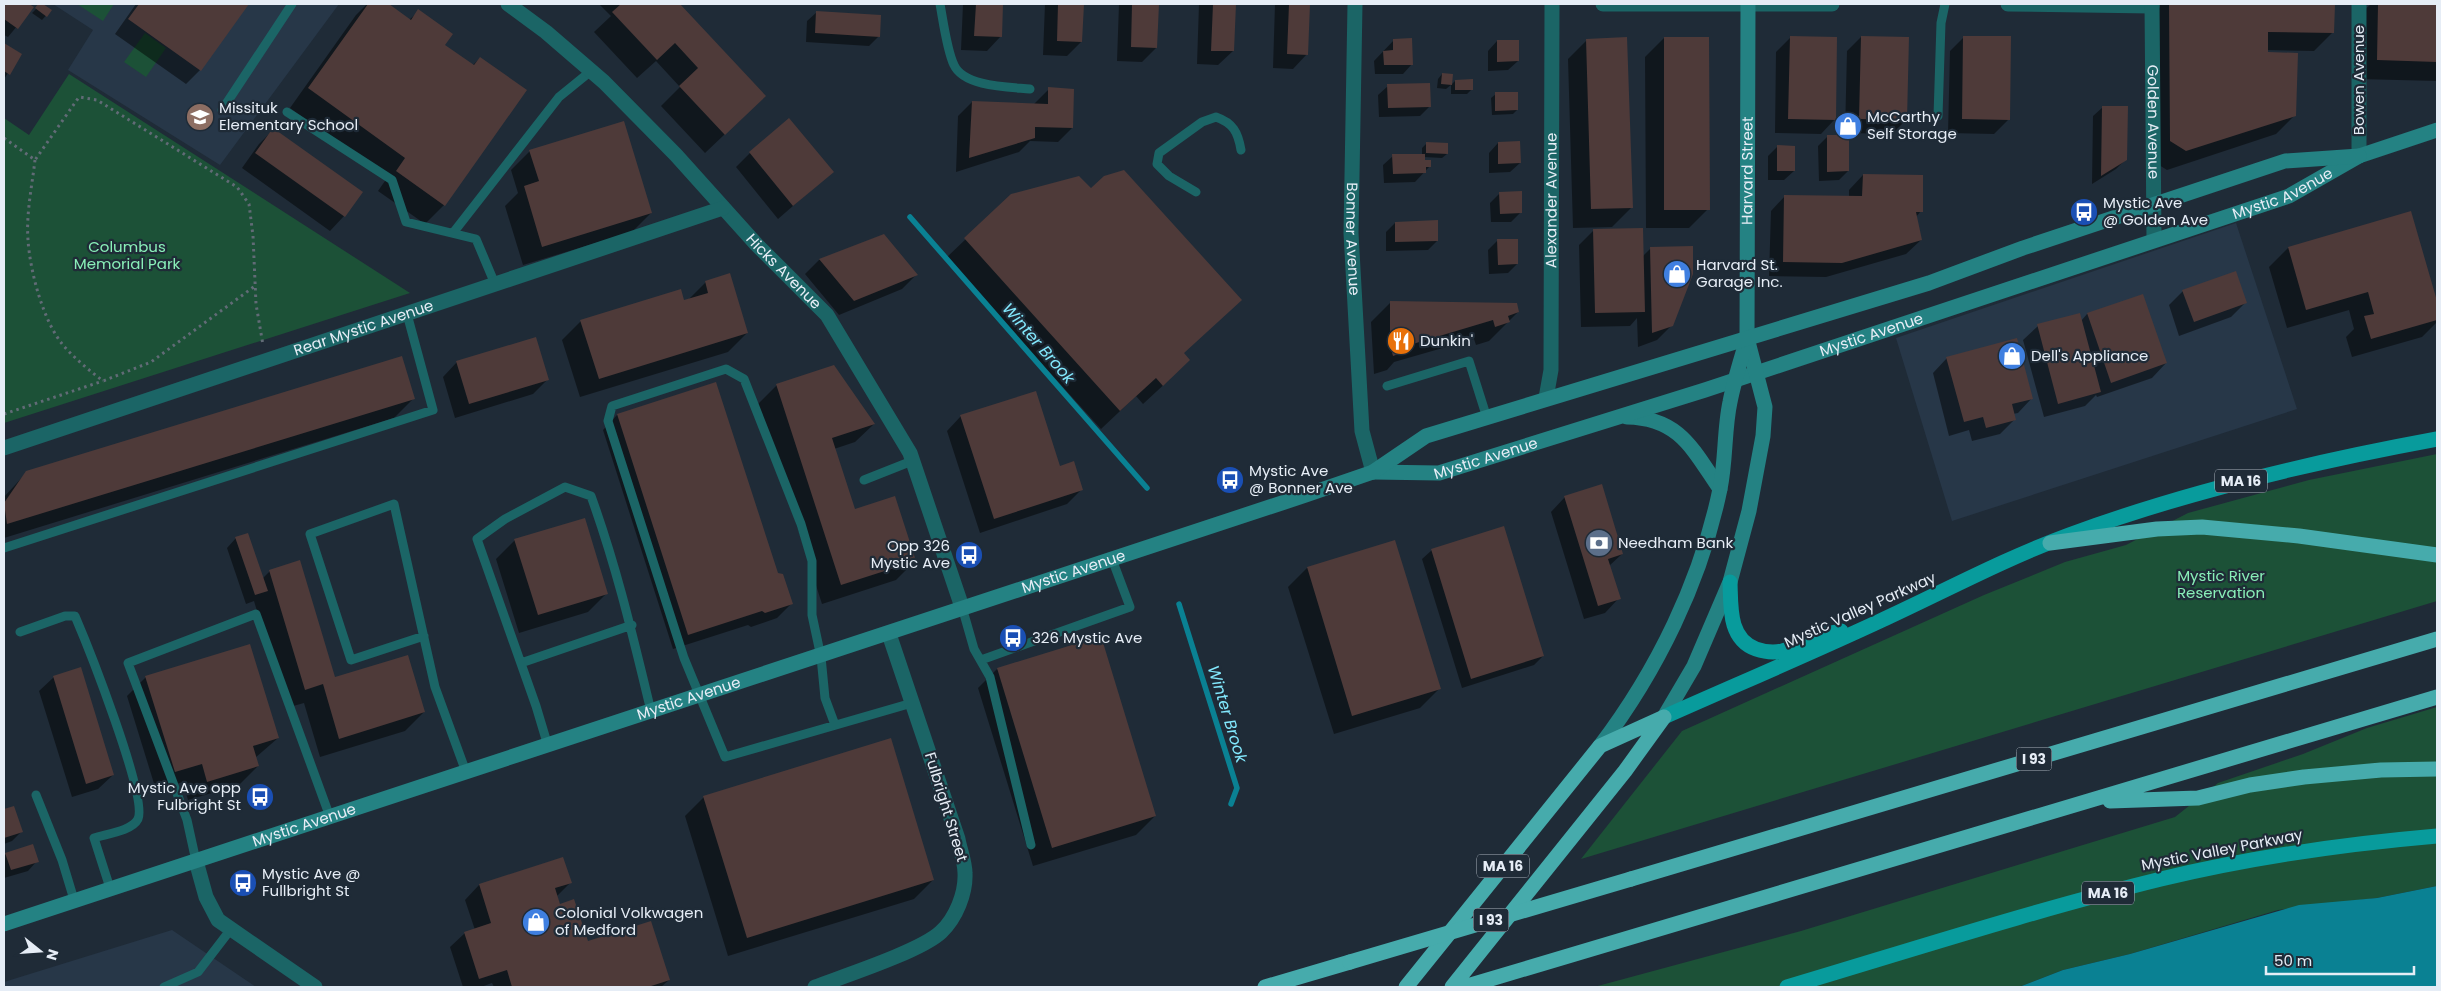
<svg xmlns="http://www.w3.org/2000/svg" width="2441" height="991" viewBox="0 0 2441 991" font-family="Poppins,sans-serif">
  <style>
    .built { fill: #273748 }
    .green { fill: #1c5137 }
    .water { fill: #0a8193 }
    .shadow { fill: #0007 }
    .lines { fill: none; stroke-linecap: round; stroke-linejoin: round }
    .stream { stroke: #0a8193; stroke-width: 5.5 }
    .building { fill: #4e3a39 }
    .path { stroke: #616b76; stroke-width: 3; stroke-dasharray: 2.5 4; stroke-linecap: butt }
    .lane { stroke: #1b6566; stroke-width: 9 }
    .street { stroke: #1b6566; stroke-width: 15 }
    .secondary { stroke: #248283; stroke-width: 15 }
    .primary { stroke: #089b9c; stroke-width: 15 }
    .highway { stroke: #46abac; stroke-width: 15 }
    .highway-bridge { stroke: #46abac; stroke-width: 15 }
    .labels { text-anchor: middle; stroke-width: 4.5; stroke-linejoin: round; paint-order: stroke }
    .shield { fill: #1f2b37; stroke: #aab3bd; stroke-width: 1 }
    .shield-label { font-size: 14px; font-weight: bold; fill: #e6edf6 }
    .street-label { font-size: 15px; fill: #e6edf6; stroke: #1f2b37 }
    .poi-label { font-size: 15px; fill: #e6edf6; stroke: #1f2b37; text-anchor: start }
    .park-label { font-size: 15px; fill: #89efb8; stroke: #1f2b37 }
    .water-label { font-size: 16px; font-style: italic; fill: #83e9fe; stroke: #1f2b37 }
  </style>
  <rect width="100%" height="100%" fill="#1f2b37"/>
  <path class="built" d="M53,4H339L220,165L68,70L93,30Z
    M2236,223L2297,409L1952,521L1896,338Z
    M172,930L256,987H4V982Z"/>
  <path class="green" d="M77,4H114L103,21Z
    M145,33L166,48L146,77L124,62Z
    M69,74L410,293L4,423V118L29,135Z
    M2437,454V601L1581,859L1682,731L1984,595L2065,562L2126,545L2188,513L2309,480Z
    M2437,707V886L2377,898L2278,910L2130,954L2063,970L2019,987H1594L1801,931L2175,817L2218,783L2303,754L2367,728Z"/>
  <path class="water" d="M2437,886V987H2019L2063,970L2130,954L2299,905L2377,898Z"/>
  <path class="shadow" d="M4,4H26L32,8L8,37L4,35Z
    M41,4L50,11L42,20L32,13Z
    M136,4H247L200,70L186,84L115,34Z
    M367,4H386L409,20L419,11L443,45L472,66L480,58L444,205L425,224L378,191L387,178L290,108L356,15Z
    M599,4H678L765,96L705,153L661,106L680,87L656,61L637,78L594,32L611,16Z
    M963,4H1002L1001,36L987,51L961,50Z
    M1045,4H1083L1081,42L1067,56L1043,55Z
    M1119,4H1158L1156,48L1142,62L1117,61Z
    M1199,4H1234L1233,51L1218,65L1197,64Z
    M1275,4H1309L1307,54L1293,69L1273,68Z
    M2151,4H2334L2333,32L2314,51L2266,50L2295,115L2276,134L2167,170L2151,160Z
    M2371,4H2437V81L2358,79L2360,14Z
    M817,12L879,36L869,46L806,42L807,21Z
    M1861,37L1906,120L1892,134L1845,133L1847,51Z
    M1964,37L2009,119L1994,134L1948,133L1950,51Z
    M1664,38L1708,209L1689,228H1646L1645,57Z
    M1790,38L1835,119L1821,134L1775,133L1776,52Z
    M1394,40L1412,64L1403,74H1375L1374,61Z
    M1587,40L1631,208L1612,227L1573,228L1568,59Z
    M1497,41L1518,61L1508,70L1488,71V51Z
    M4,44L21,54L4,79Z
    M1442,74L1451,85L1446,89L1437,88L1438,79Z
    M1455,81L1472,89L1467,94H1451V85Z
    M1388,86L1430,106L1420,116L1379,117L1378,95Z
    M1049,89L1072,128L1058,142L1030,141L1019,152L956,172L958,116L972,102L1034,104Z
    M1496,94L1517,110L1513,114L1492,115L1491,98Z
    M2103,107L2126,159L2116,169L2092,184L2093,116Z
    M273,130L344,216L330,231L242,168L259,144Z
    M1828,136L1848,171L1839,180L1819,181L1818,146Z
    M1427,143L1447,154L1442,158L1424,157V162L1430,166L1415,182L1384,183L1383,165L1393,156L1422,155V148Z
    M1498,143L1520,163L1510,172L1489,173V153Z
    M1777,147L1794,171L1784,180H1768V156Z
    M530,151L651,213L632,232L523,265L505,206L518,193L511,170Z
    M750,153L832,172L778,219L736,167Z
    M1863,175L1921,211L1916,217L1921,240L1906,254L1826,277L1769,276L1771,211L1785,196L1849,197V190Z
    M1500,193L1521,212L1511,222H1491L1490,203Z
    M1012,195L1183,354L1170,379L1143,404L1136,396L1101,429L946,258Z
    M2411,213L2437,305V322L2422,337L2352,357L2346,337L2354,329L2349,310L2287,328L2269,267L2288,248Z
    M1395,223L1437,241L1428,250L1386,251V232Z
    M1593,231L1642,257L1651,248L1672,325L1657,340L1638,347L1637,318L1630,326L1581,327L1579,245Z
    M883,235L916,275L902,289L839,315L805,274L819,260Z
    M1497,241L1517,264L1508,273L1489,274L1488,250Z
    M706,282L747,333L728,352L580,397L562,340L581,321L687,301Z
    M2183,291L2245,303L2231,317L2179,336L2169,305Z
    M2142,295L2166,363L2152,378L2097,397L2096,395L2085,406L2044,417L2023,340L2038,326L2081,321L2087,314Z
    M1390,303L1518,312L1489,341L1476,345L1474,339L1394,362L1387,370L1374,374L1371,322Z
    M1947,358L2032,398L2018,413L2013,414L2015,419L2000,434L1972,441L1969,430L1949,436L1933,373Z
    M457,362L548,379L533,394L455,418L443,377Z
    M715,383L777,574L791,604L777,618L751,627L748,625L673,649L603,430L617,415Z
    M777,385L874,424L855,442L834,449L854,510L915,561L896,580L822,604L758,404Z
    M413,399L394,418L4,538V497L27,472Z
    M961,416L1060,467L1081,490L1067,504L980,533L947,431Z
    M1565,497L1622,554L1609,566L1619,598L1605,613L1584,619L1551,512Z
    M236,538L263,578L270,571L334,679L424,712L405,731L320,757L304,703L286,708L254,601L246,604L227,548Z
    M515,540L607,593L588,612L519,633L496,559Z
    M1394,542L1439,689L1420,708L1334,734L1288,587L1307,568Z
    M1432,550L1543,656L1534,665L1462,688L1422,559Z
    M997,669L1155,816L1136,835L1033,866L978,688Z
    M54,677L113,775L98,789L72,797L39,691Z
    M146,677L278,738L255,758L258,766L239,785L188,800L183,782L156,790L127,696Z
    M704,797L933,880L914,899L728,956L685,816Z
    M13,807L21,832L12,841L4,844V810Z
    M6,854L37,861L28,871L4,878V856Z
    M562,858L570,883L557,896L560,905L587,943L669,980L661,987H494L492,983L481,987H463L450,947L465,933L475,930L465,900L479,885Z"/>
  <g class="lines">
    <path class="stream" d="M910,217L1147,488
      M1179,604L1237,788L1231,804"/>
  </g>
  <path class="building" d="M4,4H29L34,7L18,29L4,19Z
    M38,4H43L52,10L47,17L35,8Z
    M139,4H249L201,71L128,19Z
    M368,4H389L411,20L418,9L453,34L445,45L474,65L480,57L527,90L445,206L396,171L405,158L308,88Z
    M621,4H680L766,96L725,135L679,86L698,68L675,43L657,60L612,12Z
    M976,4H1003L1002,37L974,36Z
    M1058,4H1084L1082,42L1057,41Z
    M1132,4H1159L1157,48L1131,47Z
    M1213,4H1236L1234,51H1211Z
    M1289,4H1310L1308,55L1287,54Z
    M2169,4H2335L2334,33L2268,32V52L2298,53L2296,116L2186,151L2170,141Z
    M2378,4H2437V62L2377,60Z
    M816,11L881,15L880,37L815,33Z
    M1790,36L1837,37L1836,120L1788,119Z
    M1861,36L1909,37L1907,120L1859,119Z
    M1963,36H2011L2010,120L1962,119Z
    M1627,37L1633,208L1591,209L1586,39Z
    M1664,37H1709L1710,210H1664Z
    M1412,38L1413,65H1384L1383,51L1393,50V39Z
    M1497,40H1519V61L1497,62Z
    M4,43L22,54L10,75L4,71Z
    M1442,73L1453,74L1452,85L1441,84Z
    M1473,79V90H1455V80Z
    M1430,83L1431,107L1388,108L1387,84Z
    M1048,87L1074,89L1073,128L1035,127V138L969,158L972,101L1048,104Z
    M1495,92H1518V110L1495,111Z
    M2102,106H2128L2127,160L2101,176Z
    M789,118L834,172L793,206L749,152Z
    M624,121L652,213L542,247L524,186L539,181L529,150Z
    M273,128L363,192L345,217L255,153Z
    M1827,135H1849V171L1827,172Z
    M1520,141L1521,163L1498,164V142Z
    M1426,142L1448,143V154L1426,153Z
    M1777,145L1795,146V171H1777Z
    M1392,154H1425V160H1431V167H1426V173L1393,174Z
    M1124,170L1242,300L1184,353L1190,360L1163,386L1156,378L1120,411L964,238L1011,194L1079,176L1091,188L1104,176Z
    M1863,174L1923,175V212H1916L1922,240L1842,263L1783,262L1784,195L1862,196Z
    M1522,191V213L1500,214L1499,192Z
    M2411,211L2437,301V320L2371,339L2364,316L2374,314L2368,292L2306,310L2288,247Z
    M1438,220V241L1395,242V222Z
    M1643,228L1645,312L1595,313L1593,229Z
    M884,234L918,275L854,301L819,259Z
    M1497,239H1518V264L1498,265Z
    M1693,246V274L1673,326L1652,333L1650,247Z
    M2236,271L2247,303L2194,322L2182,290Z
    M730,273L748,333L599,379L580,320L681,289L684,300L708,293L705,281Z
    M2143,294L2167,363L2111,383L2087,313Z
    M1390,301L1517,303L1519,312L1508,316L1510,322L1495,327L1493,320L1406,346L1407,351L1393,356L1390,345Z
    M2080,313L2101,392L2058,404L2037,324Z
    M536,337L549,380L469,404L456,361Z
    M2017,338L2033,399L2012,404L2016,420L1986,428L1983,417L1964,422L1946,357Z
    M402,356L415,399L7,524L4,503L26,471Z
    M834,365L875,424L832,438L855,509L895,496L916,561L841,585L776,384Z
    M716,382L778,573L783,574L793,604L765,613L762,611L688,635L617,414Z
    M1036,391L1060,466L1074,461L1083,490L994,519L960,415Z
    M1602,484L1623,554L1608,559L1621,599L1598,606L1564,496Z
    M585,518L608,594L538,615L514,539Z
    M1504,526L1544,656L1471,679L1431,549Z
    M248,533L268,591L255,595L235,537Z
    M1395,540L1441,689L1352,716L1307,567Z
    M300,560L335,677L408,655L425,712L339,739L323,684L305,690L269,570Z
    M1101,636L1156,816L1052,848L997,668Z
    M250,644L279,738L253,746L259,766L207,782L202,764L175,772L145,676Z
    M81,667L114,775L86,784L53,676Z
    M891,738L934,880L747,938L703,796Z
    M14,806L23,832L4,838V809Z
    M33,844L39,862L11,870L5,853Z
    M563,857L572,883L555,888L560,904L574,899L588,941L651,921L670,980L648,987H512L507,970L479,979L464,932L491,923L479,884Z"/>
  <g class="lines">
    <path class="path" d="M4,138L35,160L79,97L97,100L237,187L249,204L253,236L256,304L263,345
      M35,160C32,186 26,214 28,240C30,271 43,321 63,345C75,359 89,370 103,381L151,362L255,286
      M4,414L103,381"/>
    <path class="lane" d="M940,4C943,20 947,51 954,65C964,87 1009,87 1030,89
      M222,110L292,4
      M287,112L392,180L406,222L476,239L495,284
      M1938,116L1941,23L1945,4
      M1196,192L1169,176L1157,164L1159,153L1202,122L1216,117C1233,123 1238,132 1241,150
      M453,233L559,97L591,71
      M1387,386L1469,361L1487,418
      M864,480L912,461
      M4,548L433,410L407,314
      M962,607L974,649L990,677L1031,845
      M20,632L65,616H75C87,644 148,797 138,819C132,831 106,834 94,838L110,888
      M424,636L351,660L310,534L394,504L435,687L466,772
      M981,660L1130,607L1112,559
      M521,663L632,625
      M835,725L825,698L821,657L812,615V561L801,524L744,379L726,369L612,406L608,421L684,658L725,757L912,703
      M548,746L536,706L477,539L505,519L565,487L591,496C617,568 633,637 651,711
      M36,795L62,860L75,903
      M196,861L187,820L128,663L256,614L330,817
      M164,987L198,972L231,929"/>
    <g class="street">
      <path id="s1" d="M508,4L546,32L604,82L676,155L756,244L827,315L910,453L962,607"/>
      <path id="s2" d="M1355,4L1351,233L1362,431L1373,472"/>
      <path d="M1603,4H1832"/>
      <path d="M2008,4L2152,6"/>
      <path id="s3" d="M2152,4L2154,240"/>
      <path d="M2359,156V4"/>
      <path id="s4" d="M1546,398L1551,370L1552,4"/>
      <path id="s5" d="M4,448L723,208"/>
      <path d="M196,861L206,897L218,920L315,987"/>
      <path d="M815,987C844,976 921,951 941,932C956,918 966,893 965,873C965,862 960,850 958,839L889,634"/>
    </g>
    <g class="secondary">
      <path d="M1627,417C1680,418 1693,450 1720,489"/>
      <path id="s6" d="M1373,472L1439,473L1705,390L2289,196L2359,156L2437,130"/>
      <path id="s7" d="M1664,717L1694,666L1730,582L1749,511L1763,436L1765,407L1747,338L1748,4"/>
      <path d="M1600,746C1657,671 1701,581 1720,489C1726,460 1724,430 1730,402C1734,381 1741,360 1747,339"/>
      <path id="s8" d="M4,924L1306,495L1373,472L1426,436L1929,283L2023,248L2285,161L2359,156"/>
    </g>
    <path class="primary" d="M1730,582C1731,606 1728,639 1756,649C1765,652 1773,653 1782,651C1794,648 1804,641 1815,637C1823,634 1833,633 1841,631
      M1664,717C1736,685 1809,654 1880,621C1943,592 2004,559 2069,535C2188,491 2312,462 2437,439
      M1787,987C1911,950 2035,910 2161,879C2252,857 2344,844 2437,836"/>
    <path class="highway" d="M2050,543L2157,529L2202,527L2299,536L2437,555
      M2110,801L2198,798L2250,785L2304,777L2381,770L2437,769
      M1631,879L2437,639
      M1265,987L1350,962
      M1406,987L1600,746L1664,717
      M1452,987L1625,771L1664,717
      M1464,987L2437,697"/>
    <path class="highway-bridge" d="M1350,962L1631,879"/>
  </g>
  <defs>
    <symbol id="school-disc" viewBox="-11 -11 22 22"><circle r="9.5" fill="#8d6e63" stroke="#1f2b37"/><path d="M0-5L7-2L0 1L-7-2ZM-4 1L0 2.5L4 1V4Q0 6-4 4Z" fill="#fff"/></symbol>
    <symbol id="shop-disc" viewBox="-11 -11 22 22"><circle r="9.5" fill="#3f7fe0" stroke="#1f2b37"/><path d="M-5-2.5h2.3a2.7 3.5 0 0 1 5.4 0H5L5.5 6h-11ZM-1.5-2.5h3a1.5 2.3 0 0 0-3 0Z" fill="#fff"/></symbol>
    <symbol id="bus-disc" viewBox="-11 -11 22 22"><circle r="9.5" fill="#1a4fb4" stroke="#1f2b37"/><path d="M-5-6H5V4H4V6H2V4H-2V6H-4V4H-5ZM-3.5-4V0h7V-4ZM-3.5 1.2v1.5H-2V1.2ZM2 1.2v1.5H3.5V1.2Z" fill="#fff"/></symbol>
    <symbol id="restaurant-disc" viewBox="-11 -11 22 22"><circle r="9.5" fill="#e8710a" stroke="#1f2b37"/><path d="M-5-6h1v4h1v-4h1v4h1v-4h1v5L-1.5 .5V6h-2V.5L-5-1ZM5-6V6H3V1.5H1.5Q1.5-4 5-6Z" fill="#fff"/></symbol>
    <symbol id="bank-disc" viewBox="-11 -11 22 22"><circle r="9.5" fill="#5c6f8a" stroke="#1f2b37"/><path d="M-6-4H6V4H-6ZM0-2.3a2.3 2.3 0 1 0 0 4.6a2.3 2.3 0 1 0 0-4.6Z" fill="#fff"/></symbol>
  </defs>
  <g fill-rule="evenodd">
    <use href="#school-disc" x="184" y="101" width="32" height="32"/>
    <use href="#shop-disc" x="1832" y="110" width="32" height="32"/>
    <use href="#bus-disc" x="2068" y="196" width="32" height="32"/>
    <use href="#shop-disc" x="1661" y="258" width="32" height="32"/>
    <use href="#restaurant-disc" x="1385" y="325" width="32" height="32"/>
    <use href="#shop-disc" x="1996" y="340" width="32" height="32"/>
    <use href="#bus-disc" x="1214" y="464" width="32" height="32"/>
    <use href="#bank-disc" x="1583" y="527" width="32" height="32"/>
    <use href="#bus-disc" x="953" y="539" width="32" height="32"/>
    <use href="#bus-disc" x="997" y="622" width="32" height="32"/>
    <use href="#bus-disc" x="244" y="781" width="32" height="32"/>
    <use href="#bus-disc" x="227" y="867" width="32" height="32"/>
    <use href="#shop-disc" x="520" y="906" width="32" height="32"/>
  </g>
  <g class="labels">
    <g class="shield">
      <rect x="2215" y="469.5" width="52" height="23" rx="4"/>
      <rect x="2016.5" y="747.5" width="35" height="23" rx="4"/>
      <rect x="1477" y="854.5" width="52" height="23" rx="4"/>
      <rect x="2082" y="881.5" width="52" height="23" rx="4"/>
      <rect x="1473.5" y="908.5" width="35" height="23" rx="4"/>
    </g>
    <g class="shield-label">
      <text x="2241" y="486">MA 16</text>
      <text x="2034" y="764">I 93</text>
      <text x="1503" y="871">MA 16</text>
      <text x="2108" y="898">MA 16</text>
      <text x="1491" y="925">I 93</text>
    </g>
    <g class="street-label">
      <text transform="translate(2359 80) rotate(-90)" y="5">Bowen Avenue</text>
      <text dy="5" stroke="none"><textPath href="#s3" startOffset="118">Golden Avenue</textPath></text>
      <text dy="5" stroke="none"><textPath href="#s7" startOffset="568">Harvard Street</textPath></text>
      <text dy="5" stroke="none"><textPath href="#s6" startOffset="955">Mystic Avenue</textPath></text>
      <text dy="5" stroke="none"><textPath href="#s4" startOffset="198">Alexander Avenue</textPath></text>
      <text dy="5" stroke="none"><textPath href="#s2" startOffset="235">Bonner Avenue</textPath></text>
      <text dy="5" stroke="none"><textPath href="#s1" startOffset="385">Hicks Avenue</textPath></text>
      <text dy="5" stroke="none"><textPath href="#s5" startOffset="379">Rear Mystic Avenue</textPath></text>
      <text dy="5" stroke="none"><textPath href="#s6" startOffset="520">Mystic Avenue</textPath></text>
      <text dy="5" stroke="none"><textPath href="#s6" startOffset="115">Mystic Avenue</textPath></text>
      <text dy="5" stroke="none"><textPath href="#s8" startOffset="1126">Mystic Avenue</textPath></text>
      <text transform="translate(1860 610) rotate(-24)" y="5">Mystic Valley Parkway</text>
      <text dy="5" stroke="none"><textPath href="#s8" startOffset="721">Mystic Avenue</textPath></text>
      <text transform="translate(946 807) rotate(73)" y="5">Fulbright Street</text>
      <text dy="5" stroke="none"><textPath href="#s8" startOffset="316">Mystic Avenue</textPath></text>
      <text transform="translate(2222 850) rotate(-11)" y="5">Mystic Valley Parkway</text>
    </g>
    <g class="poi-label">
      <text x="219" y="113">Missituk<tspan x="219" dy="17">Elementary School</tspan></text>
      <text x="1867" y="122">McCarthy<tspan x="1867" dy="17">Self Storage</tspan></text>
      <text x="2103" y="208">Mystic Ave<tspan x="2103" dy="17">@ Golden Ave</tspan></text>
      <text x="1696" y="270">Harvard St.<tspan x="1696" dy="17">Garage Inc.</tspan></text>
      <text x="1420" y="346">Dunkin'</text>
      <text x="2031" y="361">Dell's Appliance</text>
      <text x="1249" y="476">Mystic Ave<tspan x="1249" dy="17">@ Bonner Ave</tspan></text>
      <text x="1618" y="548">Needham Bank</text>
      <text x="950" y="551" text-anchor="end">Opp 326<tspan x="950" dy="17">Mystic Ave</tspan></text>
      <text x="1032" y="643">326 Mystic Ave</text>
      <text x="241" y="793" text-anchor="end">Mystic Ave opp<tspan x="241" dy="17">Fulbright St</tspan></text>
      <text x="262" y="879">Mystic Ave @<tspan x="262" dy="17">Fullbright St</tspan></text>
      <text x="555" y="918">Colonial Volkwagen<tspan x="555" dy="17">of Medford</tspan></text>
    </g>
    <g class="park-label">
      <text x="127" y="252">Columbus<tspan x="127" dy="17">Memorial Park</tspan></text>
      <text x="2221" y="581">Mystic River<tspan x="2221" dy="17">Reservation</tspan></text>
    </g>
    <g class="water-label">
      <text transform="translate(1039 343) rotate(49)" y="6">Winter Brook</text>
      <text transform="translate(1228 714) rotate(73)" y="6">Winter Brook</text>
    </g>
  </g>
  <rect width="2441" height="991" fill="none" stroke="#e6edf6" stroke-width="10"/>
  <g transform="translate(40 951) rotate(107)" stroke="#1f2b37" stroke-width="4" paint-order="stroke">
  <path d="M0-4L9 19L0 12L-9 19Z" fill="#e6edf6"/>
  <text y="-8" font-size="14" font-weight="bold" text-anchor="middle" fill="#e6edf6">N</text>
  </g>
  <path d="M2266 966v8h148v-8" fill="none" stroke="#e6edf6" stroke-width="2.5"/>
  <text x="2274" y="966" font-size="15" fill="#e6edf6" stroke="#1f2b37" stroke-width="4" paint-order="stroke">50 m</text>
</svg>
